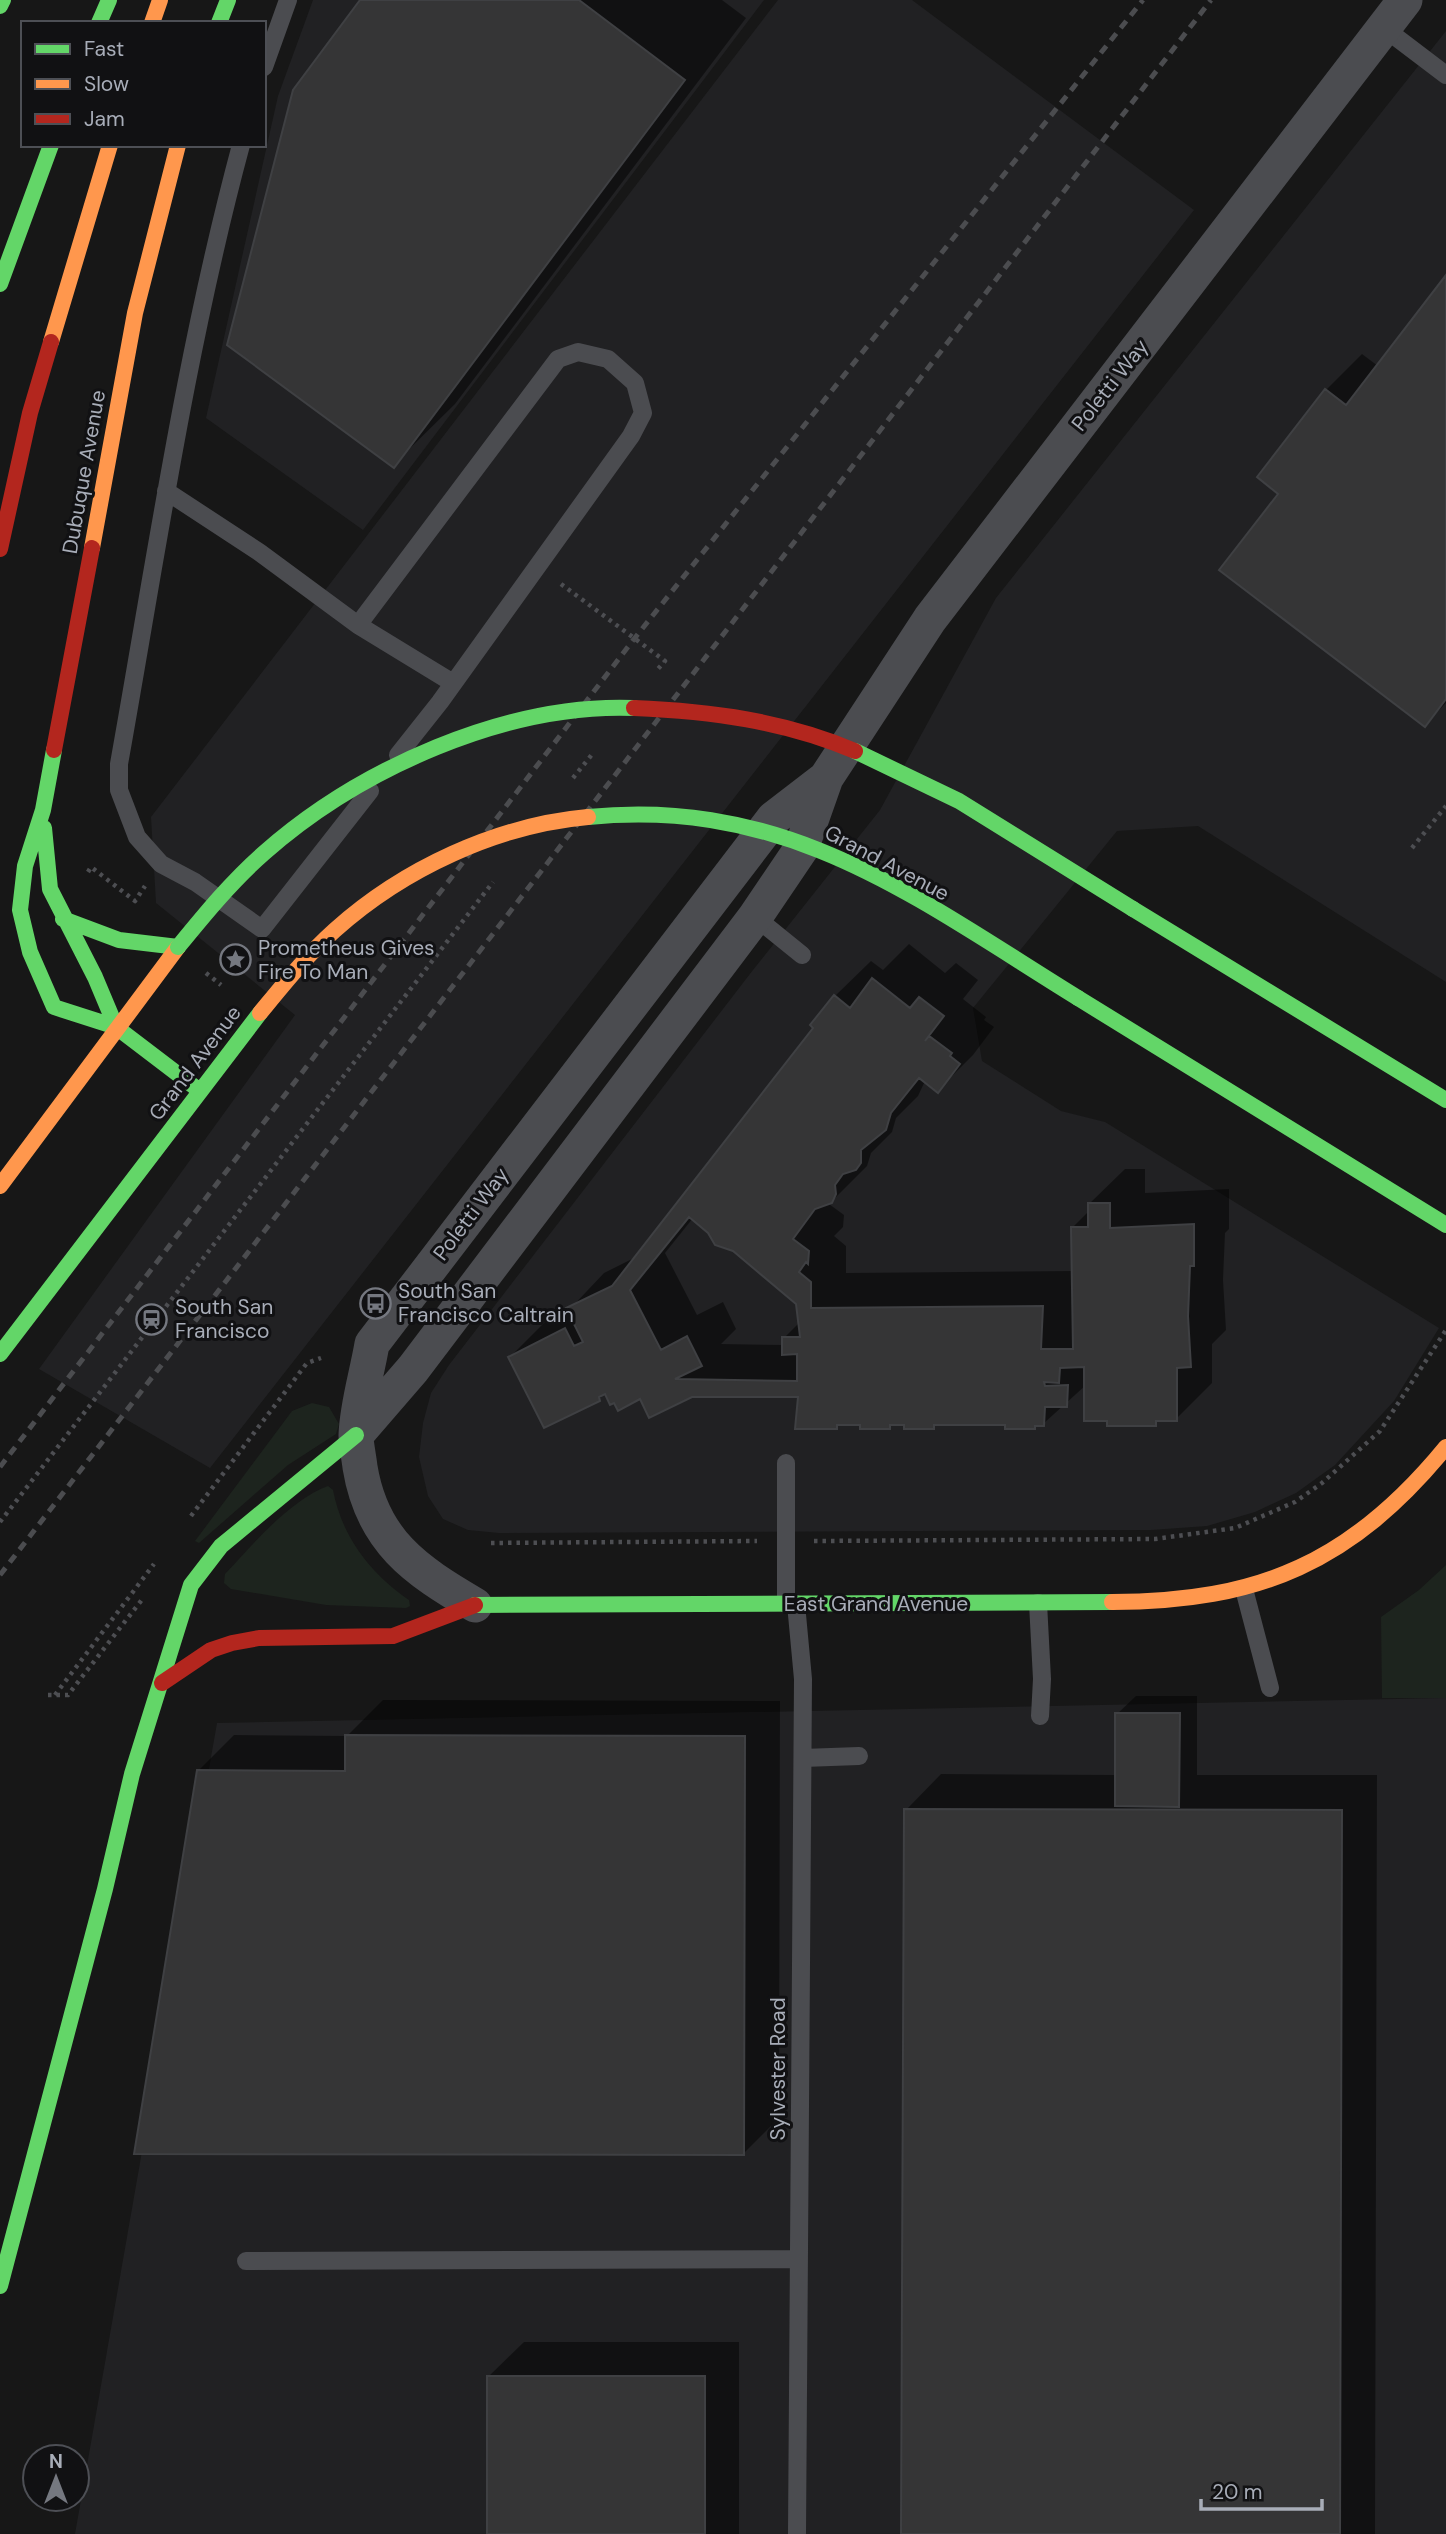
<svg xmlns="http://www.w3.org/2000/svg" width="1446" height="2534" viewBox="0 0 1446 2534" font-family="'DM Sans',sans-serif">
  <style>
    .built { fill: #212123 }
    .green { fill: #1d241e }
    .shadow { fill: #0007; fill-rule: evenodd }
    .building { fill: #353536; stroke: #3f4043; stroke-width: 2; fill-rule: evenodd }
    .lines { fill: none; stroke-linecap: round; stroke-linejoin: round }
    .path { stroke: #4d4e52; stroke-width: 4.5; stroke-dasharray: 3.5 5; stroke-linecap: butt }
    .lane { stroke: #4b4c50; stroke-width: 18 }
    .street { stroke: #4b4c50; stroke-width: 35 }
    .fast { stroke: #63d668; stroke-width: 16 }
    .slow { stroke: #ff974d; stroke-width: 16 }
    .jam { stroke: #b3261e; stroke-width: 16 }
    .rail { stroke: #4b4c4f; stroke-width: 5; stroke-dasharray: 9 7; stroke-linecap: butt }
    .fast-bridge { stroke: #63d668; stroke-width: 16 }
    .slow-bridge { stroke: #ff974d; stroke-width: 16 }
    .jam-bridge { stroke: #b3261e; stroke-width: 16 }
    .labels { text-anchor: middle; stroke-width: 6; stroke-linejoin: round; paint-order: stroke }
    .street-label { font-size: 21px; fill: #a8adb8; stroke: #111113 }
    .poi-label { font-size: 21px; fill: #a8adb8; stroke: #111113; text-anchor: start }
  </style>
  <rect width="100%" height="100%" fill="#171717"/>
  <path class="built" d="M313,0H764L363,530L206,418L278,96Z
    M778,0H912L1194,210L210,1468L39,1369L295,1015L156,903L151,817Z
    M1446,31V982L1198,826L1117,831L973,1008L982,1061L1061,1111L1105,1122L1439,1328L1394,1401L1335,1465L1296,1493L1255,1512L1207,1526L1151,1530L499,1533L468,1530L443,1519L428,1496L419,1457L423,1423L431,1393L449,1365L753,970L880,810L996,598Z
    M1446,1698V2534H75L217,1723Z"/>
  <path class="green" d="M312,1403L329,1407L339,1424L336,1434L288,1465L199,1543L195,1541L292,1411Z
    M328,1486L333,1490C342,1537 370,1573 409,1600L410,1606L406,1608L326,1605L231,1589L224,1583L225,1574C252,1545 290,1500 328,1486Z
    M1446,1565V1698H1382L1381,1617L1419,1590Z"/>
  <path class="shadow" d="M362,0H722L746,18L455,404L393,465Z
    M1446,278V703L1424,725L1281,493L1326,390L1362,354L1378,366Z
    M909,944L945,973L956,963L978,980L963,999L986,1017L984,1020L994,1027L973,1055L938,1090L925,1081L918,1096L896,1118L892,1132L871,1153L867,1166L829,1204L844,1215L843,1227L834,1236L846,1246V1273L1073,1271L1072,1228L1089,1211V1204L1125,1169H1145V1193L1229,1189V1229L1225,1233L1223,1280L1226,1330L1212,1344V1383L1176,1419H1160L1155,1424L1109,1419L1086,1385L1043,1424L937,1423L933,1427L893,1423L889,1427L841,1423L836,1428L800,1396L606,1393L599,1399L510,1357L546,1321L569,1310L604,1273L636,1257L815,1028L835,996L871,961L883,970ZM693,1218L798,1304L800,1322L784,1338V1345L721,1344L736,1329L723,1302L697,1315L665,1253Z
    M1136,1696H1197V1775H1377L1375,2534H903L906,1810L941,1774L1117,1775V1714Z
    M383,1700L780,1701L779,2118L744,2153L198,1771L234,1735L347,1736Z
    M524,2342H739V2534H488V2377Z"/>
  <path class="building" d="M360,0H579L685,80L394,468L227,345L293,90Z
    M1446,275V699L1425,727L1219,570L1278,494L1257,477L1325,389L1346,405Z
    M872,978L910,1008L919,997L944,1016L925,1041L929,1036L952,1053L950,1056L960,1064L938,1093L919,1078L891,1113L886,1130L861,1150V1163L856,1170L843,1174L835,1185L836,1194L832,1203L815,1209L793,1239L809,1251L808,1264L806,1262L799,1272L811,1282V1308L1043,1306L1041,1349H1073L1071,1227H1088V1203H1110V1228L1194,1224V1266H1190L1188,1316L1191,1367L1177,1368V1421H1156V1426H1107V1421H1084V1367L1060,1368L1059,1383L1044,1382L1045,1386L1068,1385L1067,1407H1045L1044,1426H1035V1429H1005V1425H934V1429H904V1425H890V1429H860V1425H837V1429H795L798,1397H692L649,1418L640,1399L618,1411L614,1403L610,1405L605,1394L599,1397L600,1401L544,1428L508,1357L565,1328L574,1346L583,1342L566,1308L612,1286L813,1028L810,1025L834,995L850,1008ZM689,1217L708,1233L715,1245L733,1251L796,1304L800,1337H782V1355L797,1354V1381L675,1379L702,1366L687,1336L661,1350L630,1290Z
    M1115,1713H1180L1179,1807L1115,1806Z
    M345,1735L745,1736L744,2155L134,2154L197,1770L345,1771Z
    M904,1809L1342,1810L1340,2534H901Z
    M487,2376H705V2534H487Z"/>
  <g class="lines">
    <path class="path" d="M561,584L665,661L657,670
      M573,778L594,752
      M1412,848L1446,806
      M88,872L91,867L135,901L145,886
      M206,973L221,985
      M191,1516L307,1363L321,1358
      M0,1522L493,882
      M814,1541L1155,1539L1235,1528L1295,1502L1322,1483L1380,1431L1446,1330
      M491,1543L757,1541
      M48,1695H68L144,1597
      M55,1695L154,1564"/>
    <path class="lane" d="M1384,28L1446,75
      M264,67L288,0
      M241,145C186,349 156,557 119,764V790L137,837L161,864L195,882L262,929L370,791
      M166,491L259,552L358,625L453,683
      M358,625L558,359L578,352L608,359L635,383L643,413L631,436L440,702L398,755
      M755,917L802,955
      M786,1463V1604
      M1244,1589L1270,1688
      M1038,1603L1042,1679L1040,1716
      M796,1604L803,1679L797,2534
      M803,1758L859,1756
      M246,2261L799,2259"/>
    <path class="street" d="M356,1435L413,1369L755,917L801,849L826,778L930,619L1405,0
      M475,1605C415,1570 372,1541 360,1467C359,1457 356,1445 356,1435C357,1405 367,1374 372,1344L774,818L826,778"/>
    <path class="fast" d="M0,6L3,0
      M99,23L109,0
      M219,23L228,0
      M0,284L51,145
      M54,750L43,810L25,866L20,910L30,952L54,1007L116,1027L200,1091
      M44,828L50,889L95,977L116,1027
      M1133,909L1446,1100
      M63,919L119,940L178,947
      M1078,998L1446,1225
      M0,1354L260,1013
      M475,1605L1112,1602
      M0,2286L105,1889L132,1774L191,1585L221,1546L356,1435"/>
    <path class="slow" d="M152,23L160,0
      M51,342L110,145
      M92,548L135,313L178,145
      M0,1186L178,947
      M1112,1602C1259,1602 1352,1562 1446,1447"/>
    <path class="jam" d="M0,549L30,413L51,342
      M54,750L92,548
      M162,1683L211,1650L232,1643L259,1638L393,1636L475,1605"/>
    <path class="rail" d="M0,1467L634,639L1143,0
      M0,1575L1211,0"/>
    <path class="fast-bridge" d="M855,751L959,801L1133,909
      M588,817C789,797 916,898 1078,998
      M178,947C205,914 232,881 264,853C359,769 506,703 634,708"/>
    <path class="slow-bridge" d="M260,1013C284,984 307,955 335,930C403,869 497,825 588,817"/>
    <path class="jam-bridge" d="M634,708C710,711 785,721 855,751"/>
  </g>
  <defs>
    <symbol id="sight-ring" viewBox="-11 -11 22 22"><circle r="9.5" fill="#111113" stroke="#757880" stroke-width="1.5"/><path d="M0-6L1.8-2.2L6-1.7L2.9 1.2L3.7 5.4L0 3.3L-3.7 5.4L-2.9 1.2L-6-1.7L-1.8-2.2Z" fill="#757880"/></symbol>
    <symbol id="bus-ring" viewBox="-11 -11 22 22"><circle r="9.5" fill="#111113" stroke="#757880" stroke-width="1.5"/><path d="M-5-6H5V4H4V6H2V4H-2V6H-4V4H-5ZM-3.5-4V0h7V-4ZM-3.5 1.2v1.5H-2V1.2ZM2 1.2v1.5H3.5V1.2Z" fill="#757880"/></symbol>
    <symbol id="station-ring" viewBox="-11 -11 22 22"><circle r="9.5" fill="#111113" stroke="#757880" stroke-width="1.5"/><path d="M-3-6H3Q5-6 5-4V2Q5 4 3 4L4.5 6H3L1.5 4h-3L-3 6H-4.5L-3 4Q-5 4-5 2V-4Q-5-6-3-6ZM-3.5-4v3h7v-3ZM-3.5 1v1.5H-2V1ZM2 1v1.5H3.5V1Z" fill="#757880"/></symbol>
  </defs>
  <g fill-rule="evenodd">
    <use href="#sight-ring" x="218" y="942" width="35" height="35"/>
    <use href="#bus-ring" x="358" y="1286" width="35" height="35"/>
    <use href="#station-ring" x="134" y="1302" width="35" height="35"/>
  </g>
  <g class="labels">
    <g class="street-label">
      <text transform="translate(1110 385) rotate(-52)" y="7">Poletti Way</text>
      <text transform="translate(84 472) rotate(-80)" y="7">Dubuque Avenue</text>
      <text transform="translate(887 863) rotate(28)" y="7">Grand Avenue</text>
      <text transform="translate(195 1063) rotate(-53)" y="7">Grand Avenue</text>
      <text transform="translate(471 1214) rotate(-53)" y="7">Poletti Way</text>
      <text x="876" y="1611">East Grand Avenue</text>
      <text transform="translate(778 2069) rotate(-90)" y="7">Sylvester Road</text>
    </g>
    <g class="poi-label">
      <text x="258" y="955">Prometheus Gives<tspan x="258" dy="24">Fire To Man</tspan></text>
      <text x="398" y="1298">South San<tspan x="398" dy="24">Francisco Caltrain</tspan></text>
      <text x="175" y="1314">South San<tspan x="175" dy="24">Francisco</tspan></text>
    </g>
  </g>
  <rect x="21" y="21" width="245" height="126" fill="#111113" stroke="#4d4f55" stroke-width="2"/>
  <rect x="35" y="44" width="35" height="10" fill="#63d668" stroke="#4d4f55" stroke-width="2"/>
  <text x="84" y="56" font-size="21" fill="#a8adb8">Fast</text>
  <rect x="35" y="79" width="35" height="10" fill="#ff974d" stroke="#4d4f55" stroke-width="2"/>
  <text x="84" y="91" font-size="21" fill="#a8adb8">Slow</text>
  <rect x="35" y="114" width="35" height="10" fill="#b3261e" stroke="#4d4f55" stroke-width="2"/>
  <text x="84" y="126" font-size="21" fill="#a8adb8">Jam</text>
  <g transform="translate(56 2478)"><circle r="33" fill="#111113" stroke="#4d4f55" stroke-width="2"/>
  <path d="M0-5L12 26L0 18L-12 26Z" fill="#757880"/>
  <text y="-10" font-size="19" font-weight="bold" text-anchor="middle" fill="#a8adb8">N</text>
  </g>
  <path d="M1201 2499v10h121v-10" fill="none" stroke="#a8adb8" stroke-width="3.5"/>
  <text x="1212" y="2499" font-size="21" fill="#a8adb8" stroke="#111113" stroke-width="5" paint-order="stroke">20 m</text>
</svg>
